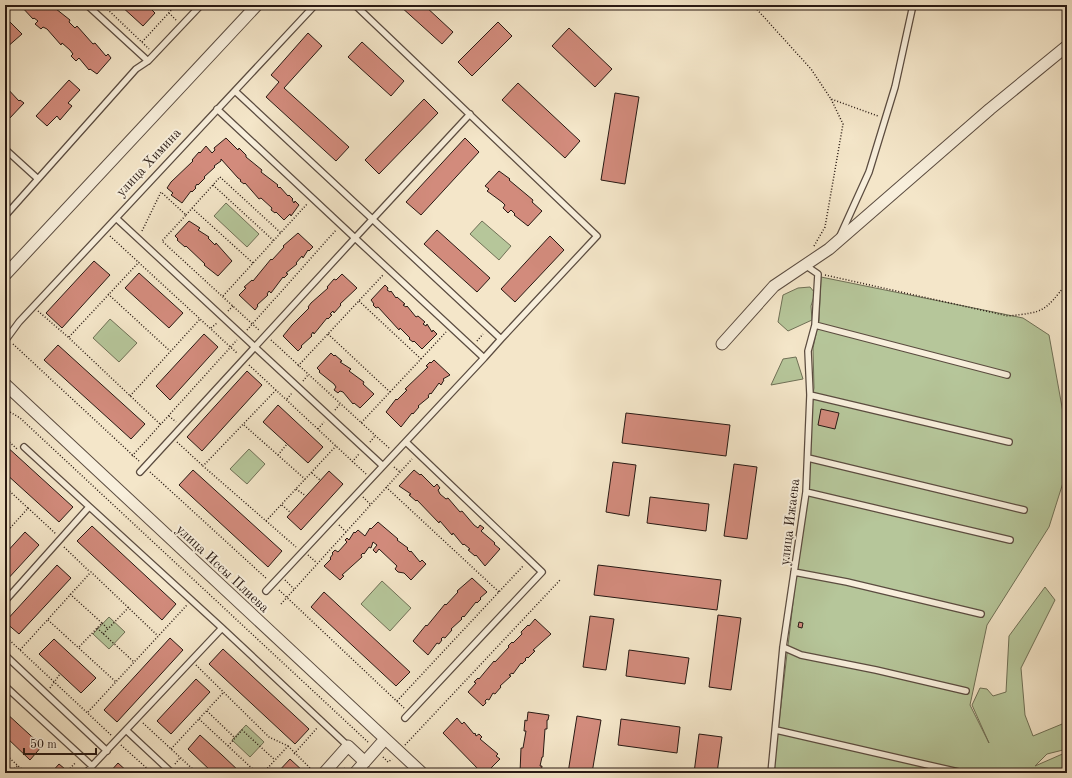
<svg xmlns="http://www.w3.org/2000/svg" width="1072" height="778" viewBox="0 0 1072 778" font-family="'Old Standard TT',serif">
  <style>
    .green { fill: #b6c69a; stroke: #6f7056 }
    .building { fill: #d28b7c; stroke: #281913 }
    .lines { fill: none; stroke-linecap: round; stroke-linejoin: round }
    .service-casing { stroke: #5b4c40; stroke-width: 8 }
    .minor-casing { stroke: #5b4c40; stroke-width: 13 }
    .path { stroke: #281913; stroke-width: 1.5; stroke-dasharray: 1 2; stroke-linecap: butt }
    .service { stroke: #f8efdc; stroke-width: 5.5 }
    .minor { stroke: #f8efdc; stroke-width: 11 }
    .labels { text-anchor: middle; stroke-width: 4; stroke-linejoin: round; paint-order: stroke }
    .street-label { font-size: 14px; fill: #281913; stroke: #f8efdc }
  </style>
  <rect width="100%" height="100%" fill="#f4e6c9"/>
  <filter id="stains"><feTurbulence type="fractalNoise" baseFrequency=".005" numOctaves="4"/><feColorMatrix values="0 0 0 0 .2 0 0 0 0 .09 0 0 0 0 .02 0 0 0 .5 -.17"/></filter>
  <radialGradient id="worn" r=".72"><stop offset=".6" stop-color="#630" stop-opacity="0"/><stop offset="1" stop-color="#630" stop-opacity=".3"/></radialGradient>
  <path class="green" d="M226,203L259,234L247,247L214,216Z
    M482,221L511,246L499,260L470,234Z
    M821,277L1023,318L1049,335L1064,418L1067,420V470L1049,527L987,625L970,705L989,743L972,705L980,688L987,689L993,696L1006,692L1009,636L1045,587L1055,600L1021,668L1025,715L1033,736L1067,722V749L1047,754L1035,766L1067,752V773H773L797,569L811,405L814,388L813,348L819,320Z
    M810,287L815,293L811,306L812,320L788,331L778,322L783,295L798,288Z
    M110,319L137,343L119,362L93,338Z
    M796,357L803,379L771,385L783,359Z
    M249,449L265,464L247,484L230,469Z
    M382,581L411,608L390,631L361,604Z
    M109,617L125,632L109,649L93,634Z
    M246,725L264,742L250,757L232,740Z"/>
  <path class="building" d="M20,5H51L70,20L69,22L75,28L77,26L93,44L95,43L106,56L108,54L111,58L97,74L90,69L89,70L79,58L76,61L71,56L73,54L70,50L62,43L61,45L47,29L43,27L41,29L35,24L38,21L34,18L33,19Z
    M120,5H147L155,13L143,26Z
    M424,5L453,32L442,44L400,6Z
    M7,19L22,34L6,48L7,49L5,52V21Z
    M498,22L512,36L472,76L458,62Z
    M569,28L612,69L595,87L552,46Z
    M308,33L322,46L284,88L349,147L336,161L266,97L279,82L271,75Z
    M362,42L404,81L391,96L348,57Z
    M69,80L80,90L68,103L72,106L60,120L57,116L47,126L36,116Z
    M518,83L580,141L565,158L502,100Z
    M5,86L19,101L20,100L24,103L9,119L5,115Z
    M615,93L639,97L625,184L601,180Z
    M424,99L438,113L379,174L365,160Z
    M226,138L238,150L239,148L246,155V157L262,170L261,172L278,185L277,186L279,188L280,187L288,196L289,195L293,199L292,200L294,203L295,201L299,205L291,216L290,214L284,220L276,212L275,213L271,210L272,208L261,198L259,199L245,183L244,184L240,181L241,180L238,178L221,159V161L214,166L215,167L204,177L205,178L198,185L197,184L195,187L196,188L192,192L191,191L182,203L171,195L173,193L167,188L171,182L193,161L192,160L199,152L200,153L206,146L212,153L215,150L214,148Z
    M465,138L479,152L421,215L406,202Z
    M499,171L510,179L509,180L533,200L532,202L542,211L528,226L514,215L515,214L511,210L508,213L503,208L505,205L502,202L487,191L489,189L485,186Z
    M189,221L200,228L198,230L209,237L208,238L215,245L216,243L232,261L218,276L204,265L205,264L186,246L185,247L177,240L178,239L175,236Z
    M437,230L490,278L477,292L424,244Z
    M298,233L313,247L309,251L308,250L303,258L302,256L296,263L297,264L286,273L288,274L284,278L283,277L271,293L269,291L267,294L268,295L257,305L258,306L255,310L239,295L246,288L244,287L252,280L253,281L271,259L272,260L284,247L283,246Z
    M550,236L564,250L515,302L501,289Z
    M94,261L110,275L62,328L46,313Z
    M139,273L183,313L169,328L125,288Z
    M342,274L357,288L340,304L341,305L334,313L333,311L330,314L332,315L328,319L327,318L314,334L313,332L311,335L312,336L301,346L302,347L298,351L283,336L292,325L309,308L308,307L311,303L328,288L327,287L334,279L336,280Z
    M385,285L388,288L387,290L390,292L391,291L396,298L397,297L405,304L403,305L406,307L407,306L416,317L418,316L425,322L423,324L426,326L427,324L432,332L433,330L437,334L422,349L414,341L413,342L409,339L410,338L400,328L399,330L378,307L376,308L373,305L374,304L371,300Z
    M204,334L218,347L170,400L156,386Z
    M58,345L145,424L131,439L44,360Z
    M331,353L334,356L335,355L342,361L340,362L351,369L349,371L364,382L363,384L374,394L360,408L354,403L353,404L343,392L340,391L338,393L334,390L336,387L334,384L319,372L320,371L317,368Z
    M434,360L450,375L443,379L444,380L441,385L439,383L431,394L430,393L428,396L429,397L418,406L419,407L413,414L412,413L401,427L386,412L396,399L397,400L407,390L405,389L428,367L426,366L430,362L431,363Z
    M247,371L262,385L202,451L187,437Z
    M278,405L323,447L308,463L263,422Z
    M821,409L839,413L835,429L818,425Z
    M626,413L730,425L726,456L622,443Z
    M5,445L73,507L59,522L5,473Z
    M613,462L636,465L629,516L606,512Z
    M734,464L757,467L747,539L724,536Z
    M193,470L282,551L268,567L179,485Z
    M414,470L420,475L421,474L434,487L437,484L440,488L438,490L440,494L446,499L448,498L460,512L462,511L474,525L478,528L480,525L484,528L481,531L495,543L494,544L500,549L485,566L476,555L475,556L468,550L470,549L464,544L463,545L453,533L452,535L440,521L439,523L417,500L416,501L409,495L411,494L399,486Z
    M329,471L343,484L301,530L287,517Z
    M650,497L709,504L706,531L647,523Z
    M378,522L398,539L397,540L408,548L407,549L410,552L411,551L420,562L422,560L426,564L411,580L404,573L398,572L395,569L397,566L379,549L376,553L373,550L377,545L373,542L371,548L369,547L364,554L363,553L361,555L362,557L342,575L344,576L340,580L324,566L331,559L330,558L333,554L332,553L335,550L338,552L347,542L345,540L347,538L349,540L354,532L355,533L358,530L365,536L370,528L371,529Z
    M92,526L176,604L162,620L77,541Z
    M25,532L39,545L5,582V554Z
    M57,565L71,578L19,634L5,622Z
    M598,565L721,580L717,610L594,595Z
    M472,578L487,592L480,598L481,599L477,603L476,602L464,617L463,616L461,618L462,619L451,629L452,630L445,638L443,637L441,639L442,640L439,644L437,643L428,655L413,641L426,625L427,626L445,604L446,605L458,592L457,591Z
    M324,592L410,672L396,686L311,607Z
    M718,615L741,618L731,690L709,687Z
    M590,616L614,619L606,670L583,667Z
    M535,619L551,634L533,650L535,651L528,658L527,657L525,659L526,660L522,664L521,663L513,674L512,673L509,675L511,676L500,686L501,687L495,694L493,693L489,700L487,699L485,701L486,703L483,706L468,692L476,683L474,682L478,678L479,679L494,661L495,662L509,647L508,646L512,642L513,643L522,634L521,632L528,625L529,626Z
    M799,622L803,623L802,628L798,627Z
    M170,638L183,650L117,722L104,710Z
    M54,639L96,678L81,693L39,654Z
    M223,649L309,729L295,744L209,664Z
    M629,650L689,658L685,684L626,676Z
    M196,679L210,692L171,734L157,721Z
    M5,712L42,746L30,760L5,736Z
    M528,712L549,715L548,720H547V729H545L543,757H542L540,766H542L541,773H520L521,748H523L526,731H524L525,720L527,721Z
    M577,716L601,720L592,773H568Z
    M457,718L462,724L464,722L474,734L475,733L476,736L479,734L482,737L480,739L498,754L496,756L500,759L486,773L483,771L481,772L443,733Z
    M621,719L680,727L677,753L618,745Z
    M699,734L722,737L717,773H694Z
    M200,735L222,755L241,773H213L188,749Z
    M290,759L304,772L303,773H277Z
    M118,763L129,773H109Z
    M59,764L65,769L61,773H51Z"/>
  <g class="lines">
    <defs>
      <path id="service" d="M87,5L148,61
        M355,5L597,236L501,339
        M235,91L501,339L484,358L355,238L470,114
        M5,149L38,179
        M5,216L136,69L148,61L201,5
        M116,218L383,466
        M840,236L869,172L895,87L913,5
        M815,325L1007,375
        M5,341L19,322L315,5
        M810,395L1009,442
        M24,447L222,628L348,746
        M808,458L1024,510
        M140,472L355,238L217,109
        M806,492L1010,540
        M794,572L847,582L981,614
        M266,591L484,358
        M5,601L89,507
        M783,647L801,655L876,670L966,691
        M5,655L107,751
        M5,686L92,766L86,773
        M405,718L542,572L406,442
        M126,730L172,773
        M776,730L963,773
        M92,766L222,628
        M771,773L783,647L806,492L810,395L808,351L815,325L818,274L805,265"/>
      <path id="minor" d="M5,275L257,5
        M722,344L774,286L829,249L990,109L1067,46
        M5,384L422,773
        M324,773L348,746L365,762
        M355,773L385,739"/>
    </defs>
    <use href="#service" class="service-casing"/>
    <use href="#minor" class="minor-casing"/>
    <path class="path" d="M103,5L149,49
      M164,5L170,11
      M753,5L811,69L831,99L878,116
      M169,13L176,20
      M142,42L176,5
      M213,185L274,241
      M192,208L253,263
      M186,215L220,177L281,233
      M142,231L161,192L186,215L162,241L260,331
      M110,236L238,354
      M814,246L825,227L843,124L831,99
      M825,275L1008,316C1045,312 1044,312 1067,283
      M108,294L170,351
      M223,296L307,204
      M359,301L421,359L390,392
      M38,311L68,337L160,424
      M228,311L233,306
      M211,328L217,323
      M247,330L336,230
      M328,334L390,392L361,423
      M69,337L139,262
      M271,340L389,448
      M477,341L483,334
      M13,344L139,461
      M421,359L446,332
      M249,365L366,474
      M298,366L383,275
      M303,381L308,375
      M276,390L203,466L296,547
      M130,396L200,319
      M287,399L292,393
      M5,409L20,418L369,743
      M335,410L340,404
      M169,416L176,422
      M244,425L306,480
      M318,429L324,422
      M5,438L17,449
      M177,442L203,466
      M370,442L375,436
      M278,455L287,444
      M132,456L237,340
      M352,462L359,454
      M394,467L400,472
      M150,472L267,579
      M312,473L320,480
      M5,487L28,508L5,534
      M386,487L499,592
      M296,489L306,496
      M363,497L370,504
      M282,505L291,513
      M28,508L56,534
      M266,521L336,446
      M339,525L346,532
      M64,547L90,572
      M308,555L317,563
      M285,580L294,589
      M279,590L404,708
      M70,594L102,623L79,647
      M281,604L412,459
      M48,620L116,682
      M102,623L108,629
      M97,628L134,662
      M103,634L129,607
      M5,636L111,735
      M20,650L91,572L158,636
      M196,665L269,737L288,746L263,773
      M50,688L60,674
      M397,701L524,565
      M207,711L235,738
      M88,712L187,605
      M199,719L257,773
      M143,723L197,773
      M121,745L151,772
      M405,745L561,579
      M228,746L242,730L275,760
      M288,746L314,772
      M171,749L223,693
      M5,754L26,773
      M294,754L318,727
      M383,757L388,762L392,759
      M175,764L180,758
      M10,773L18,765
      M66,773L76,762
      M341,773L345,768"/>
    <use href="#service" class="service"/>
    <use href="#minor" class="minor"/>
  </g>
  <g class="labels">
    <g class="street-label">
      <text transform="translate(148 162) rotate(-47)" y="5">улица Химина</text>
      <text transform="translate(789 522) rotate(-83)" y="5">улица Ижаева</text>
      <text transform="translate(223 568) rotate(43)" y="5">улица Иссы Плиева</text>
    </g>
  </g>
  <rect width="1072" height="778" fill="none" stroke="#f4e6c9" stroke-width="20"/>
  <rect x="6" y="6" width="1060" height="766" fill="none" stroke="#281913" stroke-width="2"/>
  <rect x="10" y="10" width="1052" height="758" fill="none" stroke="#281913"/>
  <path d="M24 748v6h72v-6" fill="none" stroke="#281913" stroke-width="2"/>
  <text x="30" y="748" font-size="12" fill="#281913" stroke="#f8efdc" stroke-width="3" paint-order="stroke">50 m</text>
  <rect width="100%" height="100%" filter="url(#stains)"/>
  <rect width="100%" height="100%" fill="url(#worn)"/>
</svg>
